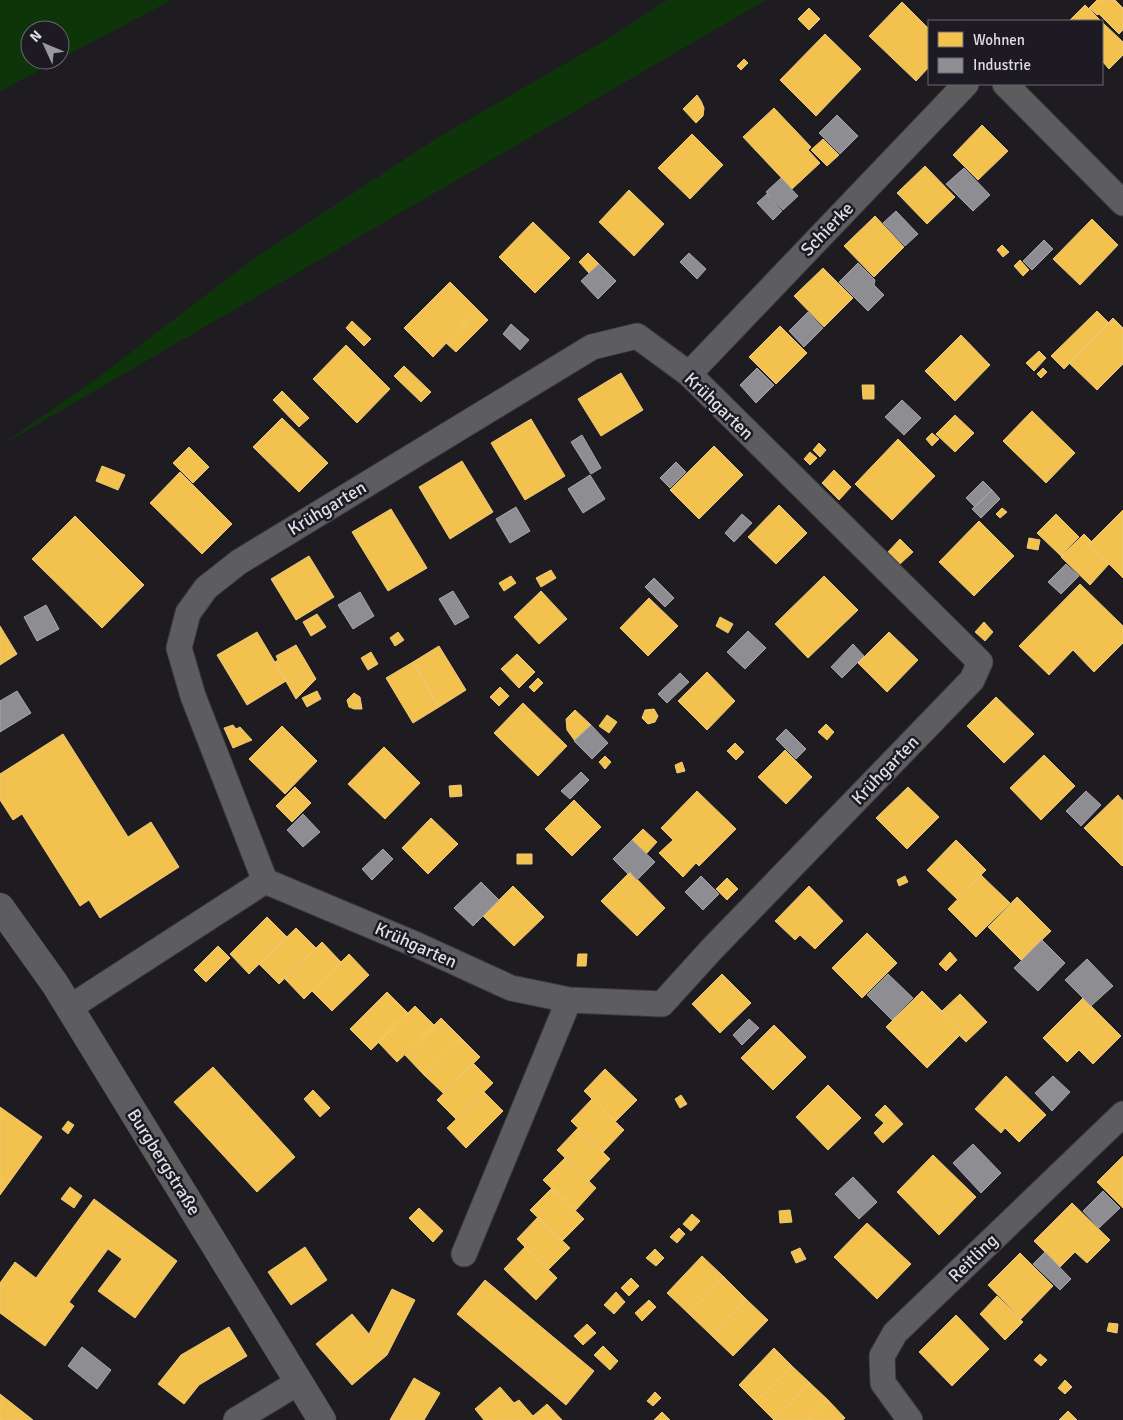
<svg xmlns="http://www.w3.org/2000/svg" width="1123" height="1420" viewBox="0 0 1123 1420" font-family="Signika,sans-serif">
  <style>
    .green { fill: #0e3509 }
    .homes { fill: #f2c14e; stroke: #ecc97b }
    .industry { fill: #8d8d92; stroke: #a6a5ab }
    .lines { fill: none; stroke-linecap: round; stroke-linejoin: round }
    .minor-casing { stroke: #3b393e; stroke-width: 27 }
    .tertiary-casing { stroke: #3b393e; stroke-width: 29 }
    .minor { stroke: #5d5c5f; stroke-width: 25 }
    .tertiary { stroke: #5d5c5f; stroke-width: 28 }
    .labels { text-anchor: middle; stroke-width: 5; stroke-linejoin: round; paint-order: stroke }
    .street-label { font-size: 18px; fill: #dfdde4; stroke: #1d1a23 }
  </style>
  <rect width="100%" height="100%" fill="#1e1c21"/>
  <path class="green" d="M0,0H172L60,59V30H30V60H59L0,91Z
    M667,0H766L0,446L96,379L249,262L437,138L611,37Z"/>
  <path class="homes" d="M1097,0H1115L1123,8V30L1119,34L1099,14L1097,15L1089,8Z
    M902,2L929,29V67L916,81L869,36Z
    M1085,5L1101,21H1069Z
    M809,8L820,19L809,30L798,19Z
    M1102,22L1123,42V55L1109,69L1102,61Z
    M825,34L861,69L816,116L780,80Z
    M744,59L748,63L741,70L737,66Z
    M697,95L701,101L704,108L703,116L696,123L683,109Z
    M774,108L811,147L808,150L820,163L792,189L743,137Z
    M982,125L1008,151L978,180L953,155Z
    M692,134L723,165L690,199L658,168Z
    M823,139L839,155L827,166L811,150Z
    M925,166L955,197L927,224L897,193Z
    M629,190L664,224L634,256L599,222Z
    M875,216L904,247L874,277L844,246Z
    M1092,219L1118,245L1080,285L1053,259Z
    M533,222L570,258L535,293L499,257Z
    M1002,245L1009,252L1003,257L997,250Z
    M588,253L599,264L589,273L579,262Z
    M1020,260L1029,270L1023,276L1014,266Z
    M823,268L853,298L824,327L794,296Z
    M450,282L478,310L433,357L404,328Z
    M478,310L488,320L456,352L446,343Z
    M1097,311L1109,323L1064,369L1051,356Z
    M1113,318L1123,328V364L1097,390L1069,363Z
    M352,321L371,339L364,346L346,328Z
    M780,326L807,353L776,384L749,357Z
    M961,335L990,365L955,401L925,371Z
    M346,345L390,389L357,423L313,379Z
    M1039,351L1046,358L1034,371L1026,363Z
    M404,366L431,392L421,402L394,376Z
    M1043,368L1047,372L1041,378L1037,374Z
    M621,373L643,410L601,436L578,399Z
    M862,385H874V399H863Z
    M282,391L309,418L299,427L273,400Z
    M1032,411L1075,453L1046,483L1003,441Z
    M955,415L974,433L955,452L936,434Z
    M282,418L328,463L299,492L253,447Z
    M531,419L565,476L525,500L491,443Z
    M932,433L939,439L932,446L926,439Z
    M898,439L935,476L892,520L855,484Z
    M819,443L826,450L820,457L813,450Z
    M714,446L743,475L699,519L670,490Z
    M189,447L209,467L193,483L173,463Z
    M810,452L817,458L810,465L804,459Z
    M462,461L493,512L450,539L419,487Z
    M102,466L125,475L118,490L96,481Z
    M834,470L851,487L839,500L822,483Z
    M180,472L232,524L202,554L150,503Z
    M779,505L807,533L776,564L748,537Z
    M1002,508L1007,512L1000,518L996,514Z
    M391,509L427,568L388,591L352,532Z
    M1123,510V578L1089,544Z
    M1056,514L1079,537L1061,556L1037,533Z
    M75,516L144,585L102,628L32,559Z
    M979,521L1014,556L974,596L939,562Z
    M1084,534L1092,542L1089,544L1109,564L1090,585L1061,557Z
    M1029,538L1040,540L1038,550L1027,548Z
    M900,539L913,552L900,564L888,552Z
    M309,556L334,597L296,620L271,579Z
    M551,570L556,578L541,587L536,578Z
    M511,576L516,583L504,591L499,583Z
    M824,576L858,610L808,658L775,624Z
    M1080,584L1123,626V643L1094,672L1073,650L1049,675L1019,646Z
    M541,591L567,619L539,644L514,617Z
    M649,598L678,626L648,656L620,628Z
    M317,614L326,627L311,636L303,622Z
    M720,617L733,624L728,633L716,626Z
    M984,622L993,632L985,641L975,632Z
    M0,626L17,654L0,665Z
    M257,632L286,681L247,705L217,655Z
    M398,632L404,640L395,646L390,638Z
    M889,632L918,660L887,692L858,663Z
    M296,645L316,679L296,699L275,662L278,660L276,656Z
    M439,646L466,690L439,707L413,662Z
    M371,652L378,664L368,670L361,658Z
    M517,654L535,672L519,688L501,669Z
    M413,662L439,707L413,723L386,678Z
    M707,672L735,701L707,730L678,701Z
    M538,678L543,683L534,692L529,687Z
    M500,687L509,696L499,706L490,697Z
    M317,691L321,699L307,707L302,698Z
    M354,693L360,697L362,709H354L349,707L347,700Z
    M996,697L1034,734L1004,763L967,726Z
    M523,703L567,746L538,776L494,733Z
    M654,709L658,716L655,722L648,724L642,718L645,710Z
    M575,710L591,725L575,741L567,730L566,719Z
    M607,715L617,722L609,733L599,726Z
    M826,724L834,732L827,740L818,732Z
    M233,725L236,729L240,727L252,740L233,748L224,728Z
    M282,726L317,761L285,794L249,759Z
    M63,734L128,837L151,822L179,867L100,918L89,900L80,906L22,814L13,820L0,800V774Z
    M735,743L744,752L736,760L727,751Z
    M384,747L420,783L385,819L348,784Z
    M785,750L812,777L786,804L758,777Z
    M1044,755L1075,786L1041,820L1010,788Z
    M605,756L611,762L605,769L599,762Z
    M682,762L685,771L677,773L675,765Z
    M461,785L462,796L450,797L449,786Z
    M295,787L311,803L292,822L276,806Z
    M908,787L939,817L907,849L876,818Z
    M697,791L736,829L699,866L696,863L683,877L659,853L673,840L661,828Z
    M1118,795L1123,801V865L1122,866L1084,828Z
    M574,800L601,827L572,856L545,829Z
    M431,818L458,844L428,874L402,848Z
    M643,829L657,842L646,854L632,840Z
    M956,840L986,870L957,899L927,870Z
    M517,854H532V864H517Z
    M630,872L665,908L637,936L601,901Z
    M981,875L1010,903L976,937L948,909Z
    M905,876L908,882L899,886L897,880Z
    M727,878L738,889L727,900L716,889Z
    M513,886L544,917L514,946L483,916Z
    M809,886L843,921L815,949L800,935L795,940L775,921Z
    M1017,897L1051,931L1021,960L988,927Z
    M267,917L287,937L249,974L230,954Z
    M296,928L316,948L279,984L259,964Z
    M867,933L897,963L862,998L832,968Z
    M322,942L341,962L304,999L285,979Z
    M218,946L230,958L206,982L194,970Z
    M950,952L957,960L946,971L939,964Z
    M349,954L369,975L332,1011L312,991Z
    M578,954H587L586,966H577Z
    M722,974L751,1003L720,1033L692,1004Z
    M922,991L963,1032L927,1068L886,1027Z
    M387,992L408,1013L371,1050L350,1029Z
    M960,994L987,1022L966,1042L959,1035L963,1032L942,1011Z
    M1083,998L1121,1036L1093,1064L1079,1050L1067,1062L1043,1038Z
    M415,1006L435,1026L397,1062L378,1042Z
    M441,1018L461,1038L424,1075L405,1055Z
    M774,1025L806,1057L773,1090L741,1058Z
    M461,1038L480,1057L443,1093L424,1075Z
    M473,1063L493,1083L456,1119L437,1100Z
    M213,1067L295,1157L257,1192L174,1102Z
    M605,1069L637,1100L615,1122L584,1091Z
    M1006,1076L1046,1115L1019,1142L1005,1128L1001,1133L975,1109Z
    M828,1085L861,1118L828,1150L796,1117Z
    M313,1090L330,1108L320,1117L304,1099Z
    M484,1092L503,1111L466,1148L447,1128Z
    M681,1095L687,1104L680,1108L675,1099Z
    M592,1099L624,1130L603,1152L571,1121Z
    M885,1105L903,1124L883,1143L874,1133L884,1123L875,1115Z
    M0,1107L42,1137L0,1195Z
    M68,1121L74,1125L68,1134L62,1129Z
    M578,1128L610,1159L589,1181L557,1150Z
    M933,1155L976,1197L939,1235L897,1192Z
    M1123,1156V1208L1097,1182Z
    M565,1158L596,1188L575,1211L543,1180Z
    M70,1187L82,1196L74,1208L61,1199Z
    M552,1188L584,1219L562,1241L530,1210Z
    M94,1199L177,1261L135,1318L98,1291L122,1259L108,1249L69,1302L74,1306L45,1346L0,1313V1283L15,1262L36,1278Z
    M1072,1203L1110,1240L1087,1263L1075,1252L1060,1267L1034,1241Z
    M419,1208L443,1231L433,1242L409,1218Z
    M790,1210L792,1222L780,1223L779,1211Z
    M692,1214L700,1221L691,1231L683,1224Z
    M538,1217L570,1248L548,1270L517,1239Z
    M867,1223L911,1264L877,1299L834,1257Z
    M679,1228L685,1234L677,1243L670,1237Z
    M305,1247L327,1280L291,1305L268,1272Z
    M525,1247L557,1278L536,1300L504,1269Z
    M800,1248L806,1259L796,1263L791,1252Z
    M655,1249L664,1258L656,1266L646,1258Z
    M1020,1253L1053,1286L1021,1319L988,1285Z
    M702,1256L724,1277L689,1314L667,1293Z
    M724,1277L746,1299L711,1335L689,1314Z
    M631,1278L639,1286L629,1296L621,1288Z
    M485,1280L594,1371L566,1405L457,1314Z
    M392,1289L415,1300L387,1355L352,1385L316,1344L352,1314L369,1334Z
    M616,1292L625,1302L614,1314L604,1305Z
    M997,1296L1023,1322L1005,1340L980,1314Z
    M746,1299L768,1320L733,1356L711,1335Z
    M649,1300L656,1307L642,1321L635,1313Z
    M956,1315L989,1349L952,1386L919,1352Z
    M1109,1323L1118,1324L1117,1333L1107,1331Z
    M587,1324L596,1333L583,1345L574,1336Z
    M229,1327L247,1356L199,1385L184,1404L158,1384L181,1355Z
    M603,1346L618,1361L610,1370L594,1355Z
    M774,1348L792,1366L756,1402L739,1385Z
    M1040,1354L1047,1360L1041,1366L1034,1360Z
    M792,1366L810,1383L774,1420L756,1402Z
    M414,1378L440,1393L424,1420H390Z
    M1065,1380L1072,1387L1065,1394L1058,1388Z
    M810,1383L828,1400L808,1420H774Z
    M500,1387L514,1403L519,1400L533,1416L547,1404L562,1420H484L475,1409Z
    M655,1392L661,1398L653,1406L647,1401Z
    M0,1394L33,1420H0Z
    M828,1400L845,1418L843,1420H808Z
    M1068,1411L1077,1420H1059Z
    M662,1412L670,1420H654Z"/>
  <path class="industry" d="M837,115L858,136L840,154L819,133Z
    M964,168L990,195L973,211L946,184Z
    M781,178L798,196L783,210L766,192Z
    M767,194L782,211L773,220L757,203Z
    M896,211L918,234L905,246L883,223Z
    M1044,240L1053,249L1032,270L1023,261Z
    M689,253L706,269L697,279L680,262Z
    M858,263L875,280L874,285L884,295L868,311L839,282Z
    M599,264L616,281L598,299L581,281Z
    M808,312L823,328L804,347L789,331Z
    M511,324L529,340L520,350L503,334Z
    M757,368L774,385L756,403L740,385Z
    M902,400L921,418L904,435L885,417Z
    M582,435L601,468L591,474L571,442Z
    M676,462L686,472L670,488L660,478Z
    M590,475L605,499L583,513L568,489Z
    M983,481L992,490L975,507L966,498Z
    M992,490L1000,499L981,518L972,509Z
    M516,507L530,531L510,543L496,519Z
    M742,514L752,523L734,542L725,533Z
    M1066,564L1079,576L1061,594L1048,582Z
    M654,578L674,598L665,607L645,587Z
    M453,591L469,617L455,625L439,599Z
    M360,592L374,616L353,629L338,605Z
    M46,605L59,629L37,641L24,617Z
    M748,631L766,648L745,669L727,652Z
    M853,644L864,656L842,678L831,667Z
    M680,673L689,682L667,703L658,694Z
    M17,691L31,713L0,732V701Z
    M591,725L608,743L592,759L574,741Z
    M786,729L806,749L796,759L776,739Z
    M581,772L589,780L570,799L561,791Z
    M1086,791L1101,805L1081,826L1066,811Z
    M303,814L320,832L303,847L287,830Z
    M632,840L655,862L637,880L630,872L628,874L613,859Z
    M383,849L393,859L372,880L362,869Z
    M701,876L719,894L703,910L685,892Z
    M481,882L499,900L473,926L454,908Z
    M1042,940L1065,963L1038,991L1014,968Z
    M1087,959L1113,986L1091,1006L1065,980Z
    M888,974L913,998L892,1020L867,995Z
    M749,1019L759,1028L742,1045L733,1035Z
    M1053,1076L1070,1092L1052,1111L1035,1093Z
    M973,1144L1001,1173L981,1193L953,1163Z
    M853,1177L877,1202L859,1219L835,1194Z
    M1103,1191L1120,1208L1099,1228L1083,1211Z
    M1045,1252L1071,1279L1060,1290L1033,1264Z
    M82,1347L111,1370L97,1389L68,1366Z"/>
  <g class="lines">
    <defs>
      <path id="minor" d="M1005,84L1123,203
        M689,374L966,84
        M69,1008L265,881L417,945L511,988L569,1000L662,1004L711,950L972,680L980,662L689,374L637,336L592,347L239,562L206,588L188,613L179,648L193,696L265,881
        M464,1254L569,1000
        M236,1420L299,1382
        M910,1420L883,1383L882,1356L895,1333L1123,1114"/>
      <path id="tertiary" d="M0,907L55,984L322,1420"/>
    </defs>
    <use href="#minor" class="minor-casing"/>
    <use href="#tertiary" class="tertiary-casing"/>
    <use href="#minor" class="minor"/>
    <use href="#tertiary" class="tertiary"/>
  </g>
  <g class="labels">
    <g class="street-label">
      <text transform="translate(827 229) rotate(-46)" y="6">Schierke</text>
      <text transform="translate(719 406) rotate(44)" y="6">Krühgarten</text>
      <text transform="translate(327 508) rotate(-31)" y="6">Krühgarten</text>
      <text transform="translate(885 770) rotate(-46)" y="6">Krühgarten</text>
      <text transform="translate(416 945) rotate(24)" y="6">Krühgarten</text>
      <text transform="translate(164 1162) rotate(58)" y="6">Burgbergstraße</text>
      <text transform="translate(973 1258) rotate(-44)" y="6">Reitling</text>
    </g>
  </g>
  <rect x="928" y="20" width="175" height="65" fill="#1d1a23" stroke="#6b6870"/>
  <rect x="938" y="32" width="25" height="15" fill="#f2c14e" stroke="#6b6870"/>
  <text x="973" y="45" font-size="15" fill="#dfdde4">Wohnen</text>
  <rect x="938" y="58" width="25" height="15" fill="#8d8d92" stroke="#6b6870"/>
  <text x="973" y="70" font-size="15" fill="#dfdde4">Industrie</text>
  <g transform="translate(45 45) rotate(314)"><circle r="24" fill="#1d1a23" stroke="#6b6870"/>
  <path d="M0-4L9 19L0 12L-9 19Z" fill="#9b99a0"/>
  <text y="-8" font-size="14" font-weight="bold" text-anchor="middle" fill="#dfdde4">N</text>
  </g>
</svg>
